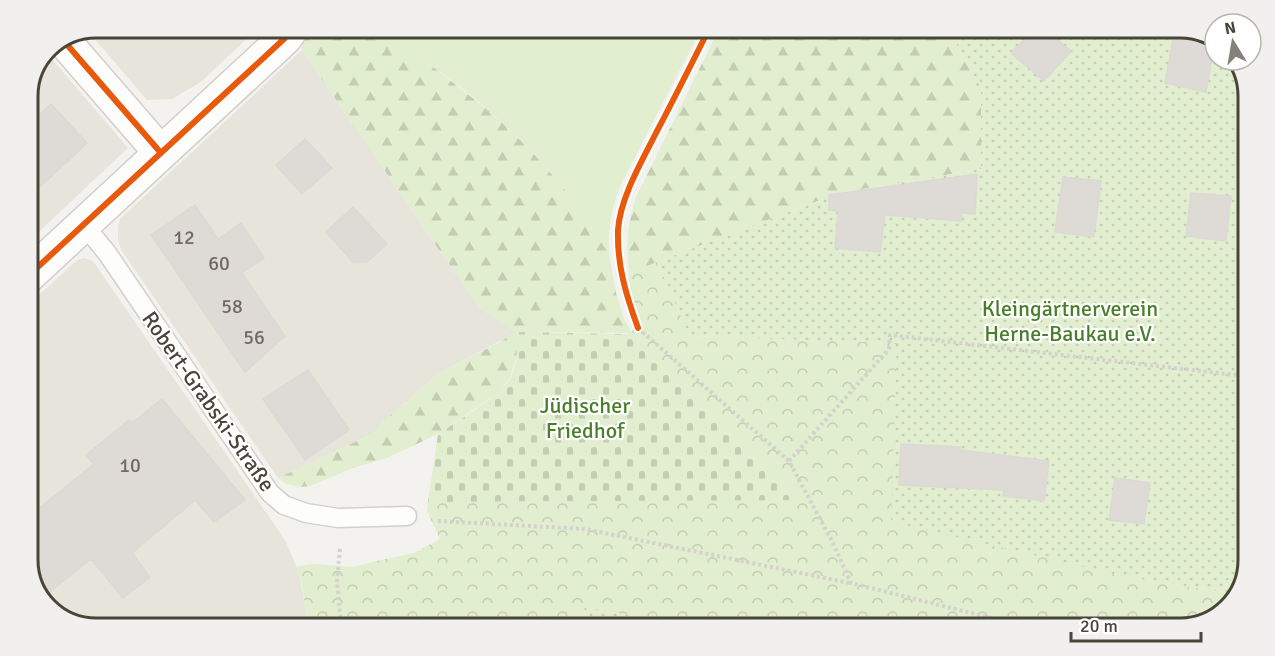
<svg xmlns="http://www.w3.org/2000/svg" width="1275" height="656" viewBox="0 0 1275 656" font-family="Signika,sans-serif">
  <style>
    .residential { fill: #e7e4dc }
    .grass { fill: #e1eecf }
    .forest { fill: url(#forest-firs) }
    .cemetery { fill: url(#cemetery-stones) }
    .park { fill: url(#park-crowns) }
    .garden { fill: url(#garden-dots) }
    .building { fill: #dedbd6; stroke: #dcd9d4; stroke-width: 1.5 }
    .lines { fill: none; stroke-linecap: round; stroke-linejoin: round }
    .lane-casing { stroke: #d2d0cb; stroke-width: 21 }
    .street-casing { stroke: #d2d0cb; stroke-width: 36 }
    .path { stroke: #d3d2cc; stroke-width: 4; stroke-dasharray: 3 3; stroke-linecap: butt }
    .lane { stroke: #fdfdfc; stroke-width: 18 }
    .street { stroke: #fdfdfc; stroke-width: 33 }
    .cycleway-casing { stroke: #fff; stroke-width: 10 }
    .cycleway { stroke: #e8590c; stroke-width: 6 }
    .labels { text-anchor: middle; stroke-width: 4.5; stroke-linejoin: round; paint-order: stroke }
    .number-label { font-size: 20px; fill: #706a61 }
    .park-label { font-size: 22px; fill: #4a7f2a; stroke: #fff }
    .street-label { font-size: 22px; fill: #4b4439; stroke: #fff }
    .rim { fill: none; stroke: #4b4439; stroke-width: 3 }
  </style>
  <defs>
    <pattern id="forest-firs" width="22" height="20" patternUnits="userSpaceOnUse" patternTransform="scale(1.5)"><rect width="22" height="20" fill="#e1eecf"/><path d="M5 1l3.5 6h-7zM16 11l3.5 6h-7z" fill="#c3cdb2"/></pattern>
    <pattern id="cemetery-stones" width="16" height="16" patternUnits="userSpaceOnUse" patternTransform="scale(1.5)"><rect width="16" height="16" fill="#e1eecf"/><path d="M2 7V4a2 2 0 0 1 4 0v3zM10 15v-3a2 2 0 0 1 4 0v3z" fill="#c3cdb2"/></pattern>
    <pattern id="park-crowns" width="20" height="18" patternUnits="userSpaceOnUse" patternTransform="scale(1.5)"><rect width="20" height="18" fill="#e1eecf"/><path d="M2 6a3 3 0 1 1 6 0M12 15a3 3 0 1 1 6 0" fill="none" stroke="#c3cdb2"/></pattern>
    <pattern id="garden-dots" width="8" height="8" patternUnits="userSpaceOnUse" patternTransform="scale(1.5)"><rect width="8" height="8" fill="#e1eecf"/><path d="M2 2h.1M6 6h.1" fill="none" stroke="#c3cdb2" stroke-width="1.8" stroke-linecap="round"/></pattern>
  </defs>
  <rect width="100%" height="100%" fill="#f4f2ee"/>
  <path class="residential" d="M96,27L258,28L201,82L172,99L147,100L87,30Z
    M302,50L479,308L517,332L439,373L389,416L370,435L278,478L122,251L118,241V225L120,219Z
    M45,51L128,148L27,243V91Z
    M84,258L93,261L285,540L299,572L308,624L66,622L39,599L27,565V306L77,260Z"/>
  <path class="grass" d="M365,29L700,31L621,184C611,210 608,227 609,254C594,231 579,207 562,186C526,142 483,102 437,70C414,54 390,42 365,29Z"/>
  <path class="forest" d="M311,28L365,29L403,48L437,70L484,107L508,128L533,153L562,186L583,214L609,254L616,293L624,319L632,333L517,332V355L510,378L499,392L438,434L387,458L353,468L310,486L301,487L286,484L278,478L370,435L389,416L439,373L500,342L516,332L479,308L302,50L300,45L304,42Z
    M718,31L950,32L981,88V169L839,193L657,262L629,274C626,243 627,227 636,197Z"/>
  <path class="cemetery" d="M517,332L626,334L802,501L428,502L438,434C456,422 500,396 510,379C518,364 517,348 517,332Z"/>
  <path class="park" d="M657,262L690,336L897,343L1128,577L1238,594L1217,618L1180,629L686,626L584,607L587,625L308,624L301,579L297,566L316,564L354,567L372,562L414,553L440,539L427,511L428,502L801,500L626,334L632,333L629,274Z"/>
  <path class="garden" d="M950,32L1209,34L1215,39V60H1237L1248,91L1241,590L1238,594L1128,577L891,522L897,343L690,336L657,262L839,193L981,169V88Z
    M584,607L686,626L587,625Z"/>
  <path class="building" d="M1031,33H1049L1071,51L1044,81L1011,53Z
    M1174,34H1209L1215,39L1206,92L1165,83Z
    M51,104L87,143L27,199V127Z
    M305,139L332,168L302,194L276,165Z
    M977,174L975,214L961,213L962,221L885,215L880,252L835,248L838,211L829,210V195Z
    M1063,177L1101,181L1094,237L1055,232Z
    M1191,193L1231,196L1226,241L1186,236Z
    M195,205L218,239L241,223L264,258L242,273L285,336L245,372L151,235Z
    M353,207L387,244L367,262H353L326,232Z
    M308,370L349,430L305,460L263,399Z
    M162,399L245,500L214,522L195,500L132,553L150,577L123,598L91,559L46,595L31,575L27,565V518L94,464L86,455L129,420L132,423Z
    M901,444L960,447V450L1049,461L1044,501L1003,496L1004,490L899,485Z
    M1115,478L1150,483L1144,524L1109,520Z"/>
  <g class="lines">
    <defs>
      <path id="lane" d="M84,225L107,253L270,493L284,505L306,513L338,518L407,516"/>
      <path id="street" d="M63,40L161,153
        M27,277L285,38L292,28"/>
    </defs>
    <use href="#lane" class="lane-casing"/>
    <use href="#street" class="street-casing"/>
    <path class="path" d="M638,328L789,461L832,541L851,583L1011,623L1026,628
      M789,461L889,349L890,335L1244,376
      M438,521L585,529L850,583
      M340,549L337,581L341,624"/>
    <use href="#lane" class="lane"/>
    <use href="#street" class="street"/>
    <defs>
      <path id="cycleway" d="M63,40L161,153
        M27,277L285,38L292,28
        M638,328C626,295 617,266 618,230C620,198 642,161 656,133C674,99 691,65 708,31"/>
    </defs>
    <use href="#cycleway" class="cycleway-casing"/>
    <use href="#cycleway" class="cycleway"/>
  </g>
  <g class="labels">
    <g class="number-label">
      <text x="184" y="244">12</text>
      <text x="219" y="270">60</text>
      <text x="232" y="313">58</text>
      <text x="254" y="344">56</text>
      <text x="130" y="472">10</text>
    </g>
    <g class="park-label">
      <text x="1070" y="316">Kleingärtnerverein<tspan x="1070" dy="25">Herne-Baukau e.V.</tspan></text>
      <text x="585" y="413">Jüdischer<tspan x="585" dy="25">Friedhof</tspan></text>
    </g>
    <g class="street-label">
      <text transform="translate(209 401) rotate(55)" y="8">Robert-Grabski-Straße</text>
    </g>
  </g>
  <path d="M0 0H1275V656H0ZM96 38H1180A58 58 0 0 1 1238 96V560A58 58 0 0 1 1180 618H96A58 58 0 0 1 38 560V96A58 58 0 0 1 96 38Z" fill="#f1f0ef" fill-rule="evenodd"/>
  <path class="rim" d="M96 38H1180A58 58 0 0 1 1238 96V560A58 58 0 0 1 1180 618H96A58 58 0 0 1 38 560V96A58 58 0 0 1 96 38Z"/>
  <g transform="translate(1233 42) rotate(349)"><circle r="28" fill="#ffffff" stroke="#b7b4b0" stroke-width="1.5"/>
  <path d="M0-4.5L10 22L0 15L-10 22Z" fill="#868178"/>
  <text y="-9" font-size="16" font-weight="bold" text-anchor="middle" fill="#4b4439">N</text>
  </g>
  <path d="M1071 632v9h130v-9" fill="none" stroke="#4b4439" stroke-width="3"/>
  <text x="1080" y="632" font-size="18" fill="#4b4439" stroke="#ffffff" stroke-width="4.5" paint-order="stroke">20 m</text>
</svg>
